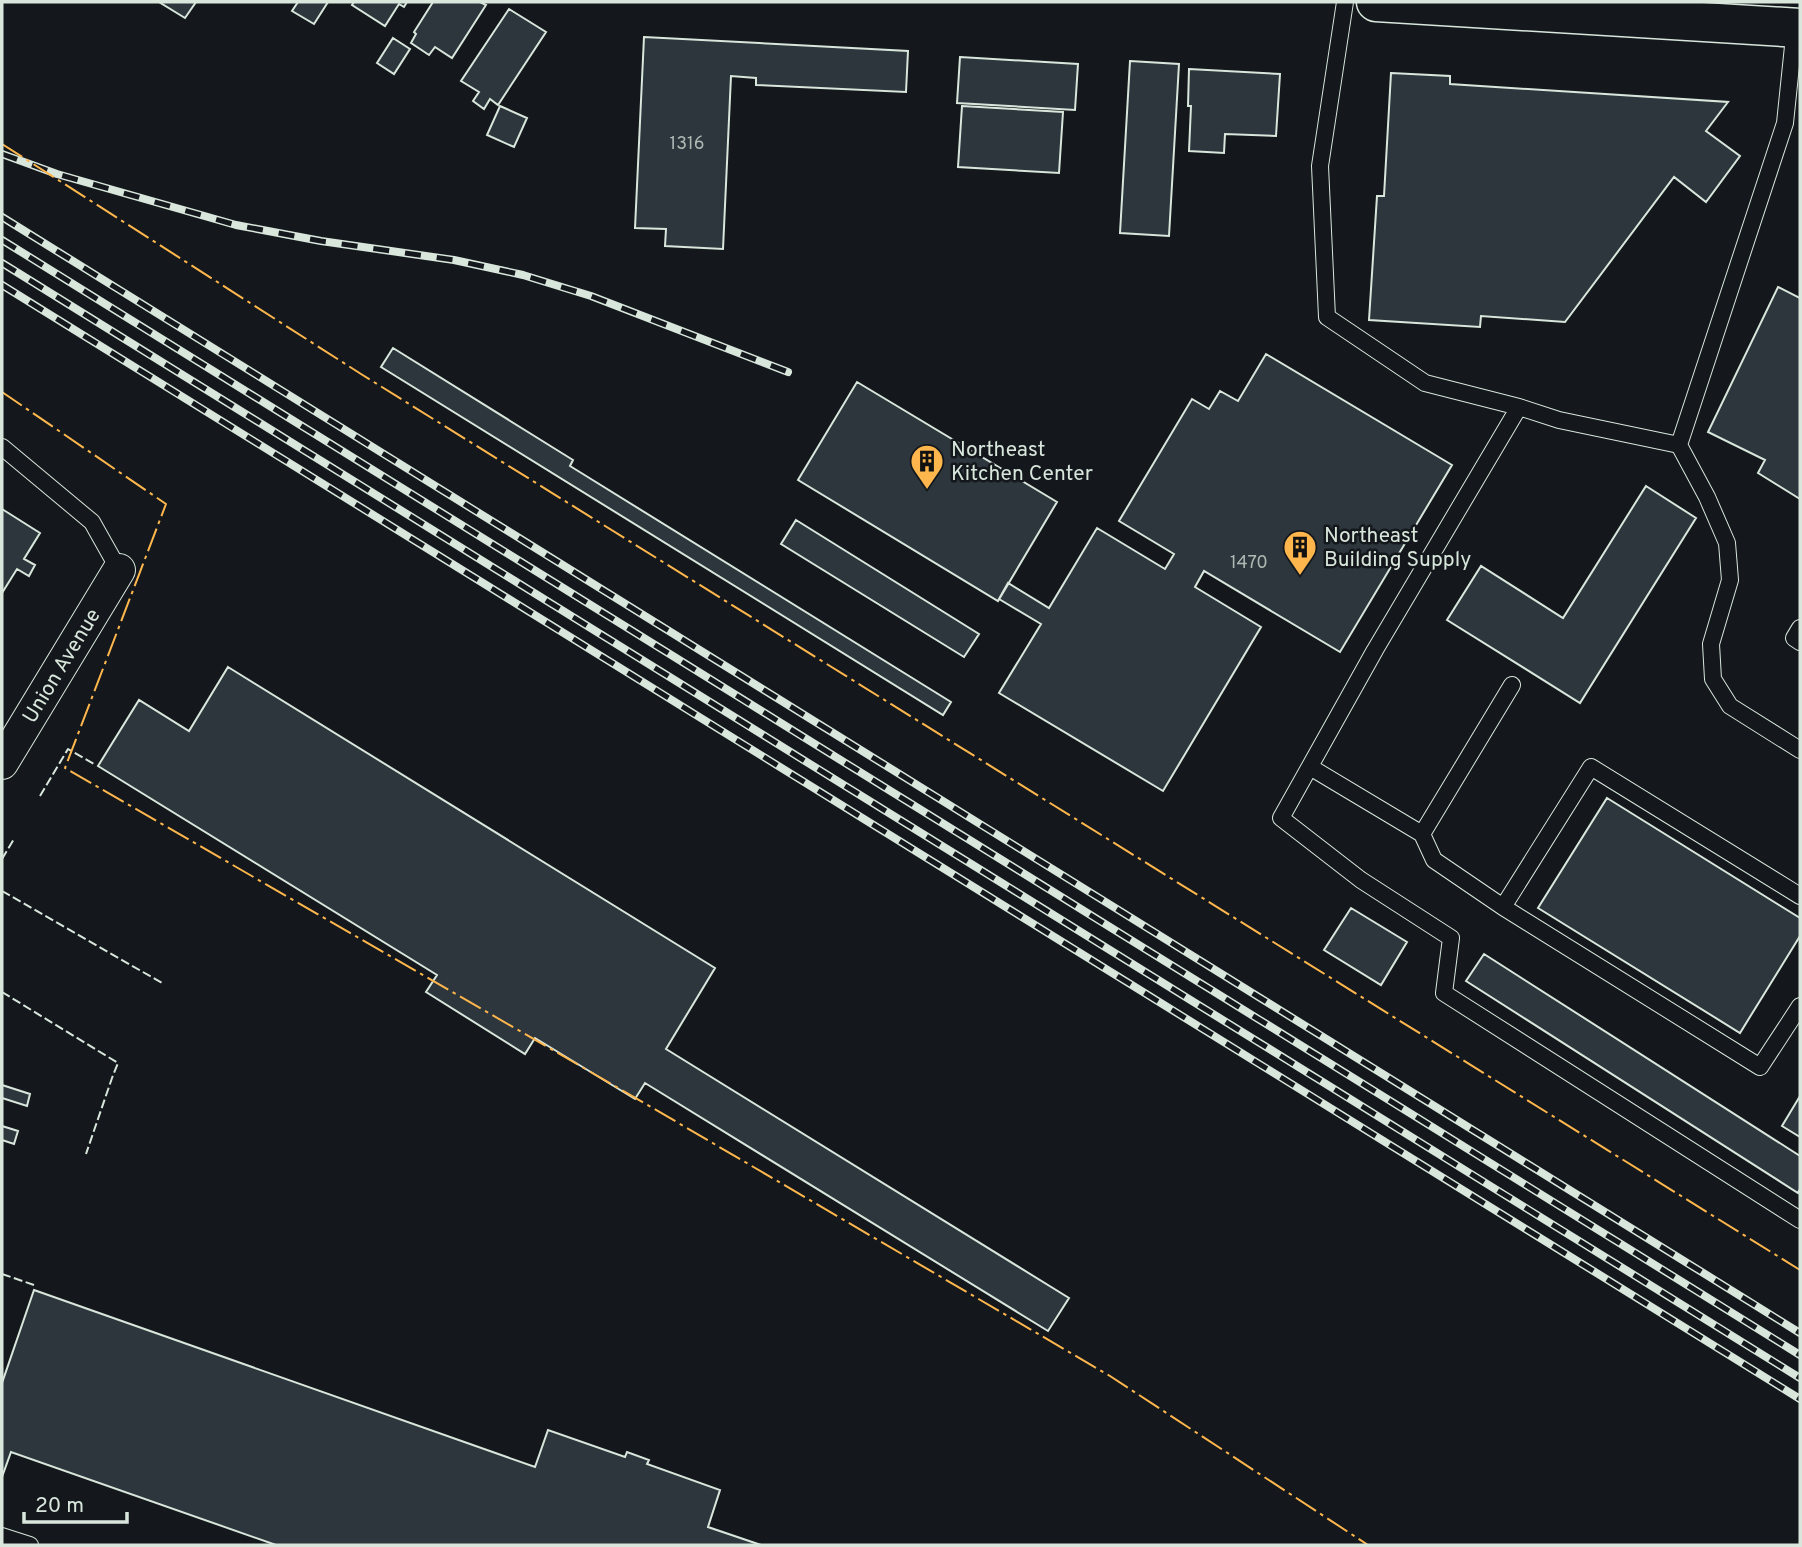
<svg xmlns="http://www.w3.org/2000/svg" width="1802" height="1547" viewBox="0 0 1802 1547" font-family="Overpass,sans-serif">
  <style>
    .building { fill: #2c363c; stroke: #d8e6dc; stroke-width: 2 }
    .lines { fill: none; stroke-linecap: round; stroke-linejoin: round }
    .service-casing { stroke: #d8e6dc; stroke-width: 18 }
    .minor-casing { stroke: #d8e6dc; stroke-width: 34 }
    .secondary-casing { stroke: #d8e6dc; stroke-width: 41 }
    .service { stroke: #14181c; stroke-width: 16 }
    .minor { stroke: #14181c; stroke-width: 32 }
    .secondary { stroke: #14181c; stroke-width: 38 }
    .rail-casing { stroke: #d8e6dc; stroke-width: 8 }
    .rail { stroke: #14181c; stroke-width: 5; stroke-dasharray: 16; stroke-linecap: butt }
    .fence { stroke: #d8e6dc; stroke-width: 2; stroke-dasharray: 9 3.5; stroke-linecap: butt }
    .power { stroke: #ffb74d; stroke-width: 2; stroke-dasharray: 24 5 3.5 5; stroke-linecap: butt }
    .labels { text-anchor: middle; stroke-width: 5; stroke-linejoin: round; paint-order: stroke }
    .number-label { font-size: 18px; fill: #adbab4 }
    .poi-label { font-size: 21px; fill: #d8e6dc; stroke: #14181c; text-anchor: start }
    .street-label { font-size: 21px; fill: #d8e6dc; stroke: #14181c }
  </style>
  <rect width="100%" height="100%" fill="#14181c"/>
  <path class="building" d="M159,2H196L185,18Z
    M298,2H328L314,24L292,11Z
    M354,2H407L404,7L399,4L385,26L352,5Z
    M433,2H480L486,5L452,58L435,47L429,55L411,43L416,34L414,32Z
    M509,9L546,32L498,105L490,99L484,109L473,101L479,92L461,81Z
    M644,37L908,51L906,92L756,85V78L731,76L723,249L665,246L666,229L635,228Z
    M393,38L410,49L394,74L377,63Z
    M960,57L1078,64L1075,110L957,103Z
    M1130,61L1179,64L1169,236L1120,233Z
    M1189,69L1280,74L1276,136L1225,134L1224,153L1189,151L1191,106H1188Z
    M1391,73L1450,76V84L1728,102L1706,131L1740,156L1706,202L1674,177L1565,322L1481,316L1480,327L1369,320L1377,196H1384Z
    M500,106L527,118L514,147L487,135Z
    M962,106L1063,112L1059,173L958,167Z
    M1778,287L1800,298V499L1758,473L1765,460L1708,432Z
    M393,348L573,460L570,466L951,702L943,715L381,367Z
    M1266,354L1452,465L1340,652L1204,571L1195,587L1261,627L1163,791L999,693L1041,624L999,599L1008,583L1049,608L1097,528L1165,569L1174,554L1119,521L1192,399L1209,409L1220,391L1238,401Z
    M857,382L1057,502L998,601L798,480Z
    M1646,486L1696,518L1580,703L1447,620L1481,566L1563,618Z
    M2,509L40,533L24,559L35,565L29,576L17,569L2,593Z
    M796,520L979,634L964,657L781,544Z
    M228,667L715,968L666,1049L1069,1298L1048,1331L645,1083L635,1099L535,1038L525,1054L426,992L437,975L98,766L139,700L189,731Z
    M1607,798L1800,918V936L1740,1033L1538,908Z
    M1351,908L1407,942L1381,985L1324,950Z
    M1484,954L1800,1156V1189L1798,1193L1466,981Z
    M2,1085L30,1094L27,1106L2,1098Z
    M1800,1096V1137L1782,1126Z
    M2,1126L18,1131L14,1144L2,1140Z
    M34,1290L535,1467L548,1430L625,1457L627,1452L649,1460L647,1464L720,1490L708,1527L761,1545H276L11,1452L2,1477V1383Z"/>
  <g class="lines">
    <defs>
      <path id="service" d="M1345,2L1320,166L1327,317L1425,383L1519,407L1559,420L1679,445
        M1795,27L1785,123L1679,445L1707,497L1727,543L1730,580L1711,644L1713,679L1730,706L1800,750
        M1519,407L1375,650L1281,818L1361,880L1451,938L1444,993L1800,1220
        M2,447L92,522L119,570
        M1800,628L1794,638L1800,642
        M1310,767L1422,834L1512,685
        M1422,834L1434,860L1503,907L1760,1067L1800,1006
        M1503,907L1591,767L1800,896
        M2,1536L30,1545"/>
      <g id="minor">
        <path id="s1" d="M2,763L119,570"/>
      </g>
      <path id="secondary" d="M1376,2L1800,28"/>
    </defs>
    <use href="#service" class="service-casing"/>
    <use href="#minor" class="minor-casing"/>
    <use href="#secondary" class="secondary-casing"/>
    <use href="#service" class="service"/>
    <use href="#minor" class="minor"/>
    <use href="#secondary" class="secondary"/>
    <defs>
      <path id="rail" d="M2,154L57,174L236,225L321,241L454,260L523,275L591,296L788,372
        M2,217L1800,1333
        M2,240L1800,1355
        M2,263L1800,1378
        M2,285L1800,1399"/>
    </defs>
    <use href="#rail" class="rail-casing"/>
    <use href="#rail" class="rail"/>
    <path class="fence" d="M40,796L68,749L94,764
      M2,859L14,839
      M2,891L162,983
      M2,992L118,1063L112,1078L86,1154
      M2,1274L34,1285"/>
    <path class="power" d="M2,144L361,374L1800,1270
      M2,392L166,504L65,768L646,1104L1110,1376L1368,1545"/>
  </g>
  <defs>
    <symbol id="building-pin" viewBox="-11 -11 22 30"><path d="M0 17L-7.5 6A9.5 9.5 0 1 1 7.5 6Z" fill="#ffb74d" stroke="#14181c"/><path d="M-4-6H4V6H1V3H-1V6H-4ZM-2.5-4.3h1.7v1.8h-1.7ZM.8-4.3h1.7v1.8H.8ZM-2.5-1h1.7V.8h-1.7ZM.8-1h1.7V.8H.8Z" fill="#111"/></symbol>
  </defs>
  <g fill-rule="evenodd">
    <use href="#building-pin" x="908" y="442" width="38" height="52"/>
    <use href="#building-pin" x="1281" y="528" width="38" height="52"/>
  </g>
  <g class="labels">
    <g class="number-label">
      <text x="687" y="149">1316</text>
      <text x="1249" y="568">1470</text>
    </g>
    <g class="poi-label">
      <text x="951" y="456">Northeast<tspan x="951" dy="24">Kitchen Center</tspan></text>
      <text x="1324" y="542">Northeast<tspan x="1324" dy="24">Building Supply</tspan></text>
    </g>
    <g class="street-label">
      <text dy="7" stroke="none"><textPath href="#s1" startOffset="114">Union Avenue</textPath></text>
    </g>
  </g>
  <rect width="1802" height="1547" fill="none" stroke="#d8e6dc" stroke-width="7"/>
  <path d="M24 1512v10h103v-10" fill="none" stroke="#d8e6dc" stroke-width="3.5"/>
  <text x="35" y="1512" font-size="21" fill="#d8e6dc" stroke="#14181c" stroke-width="5" paint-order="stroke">20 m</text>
</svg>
